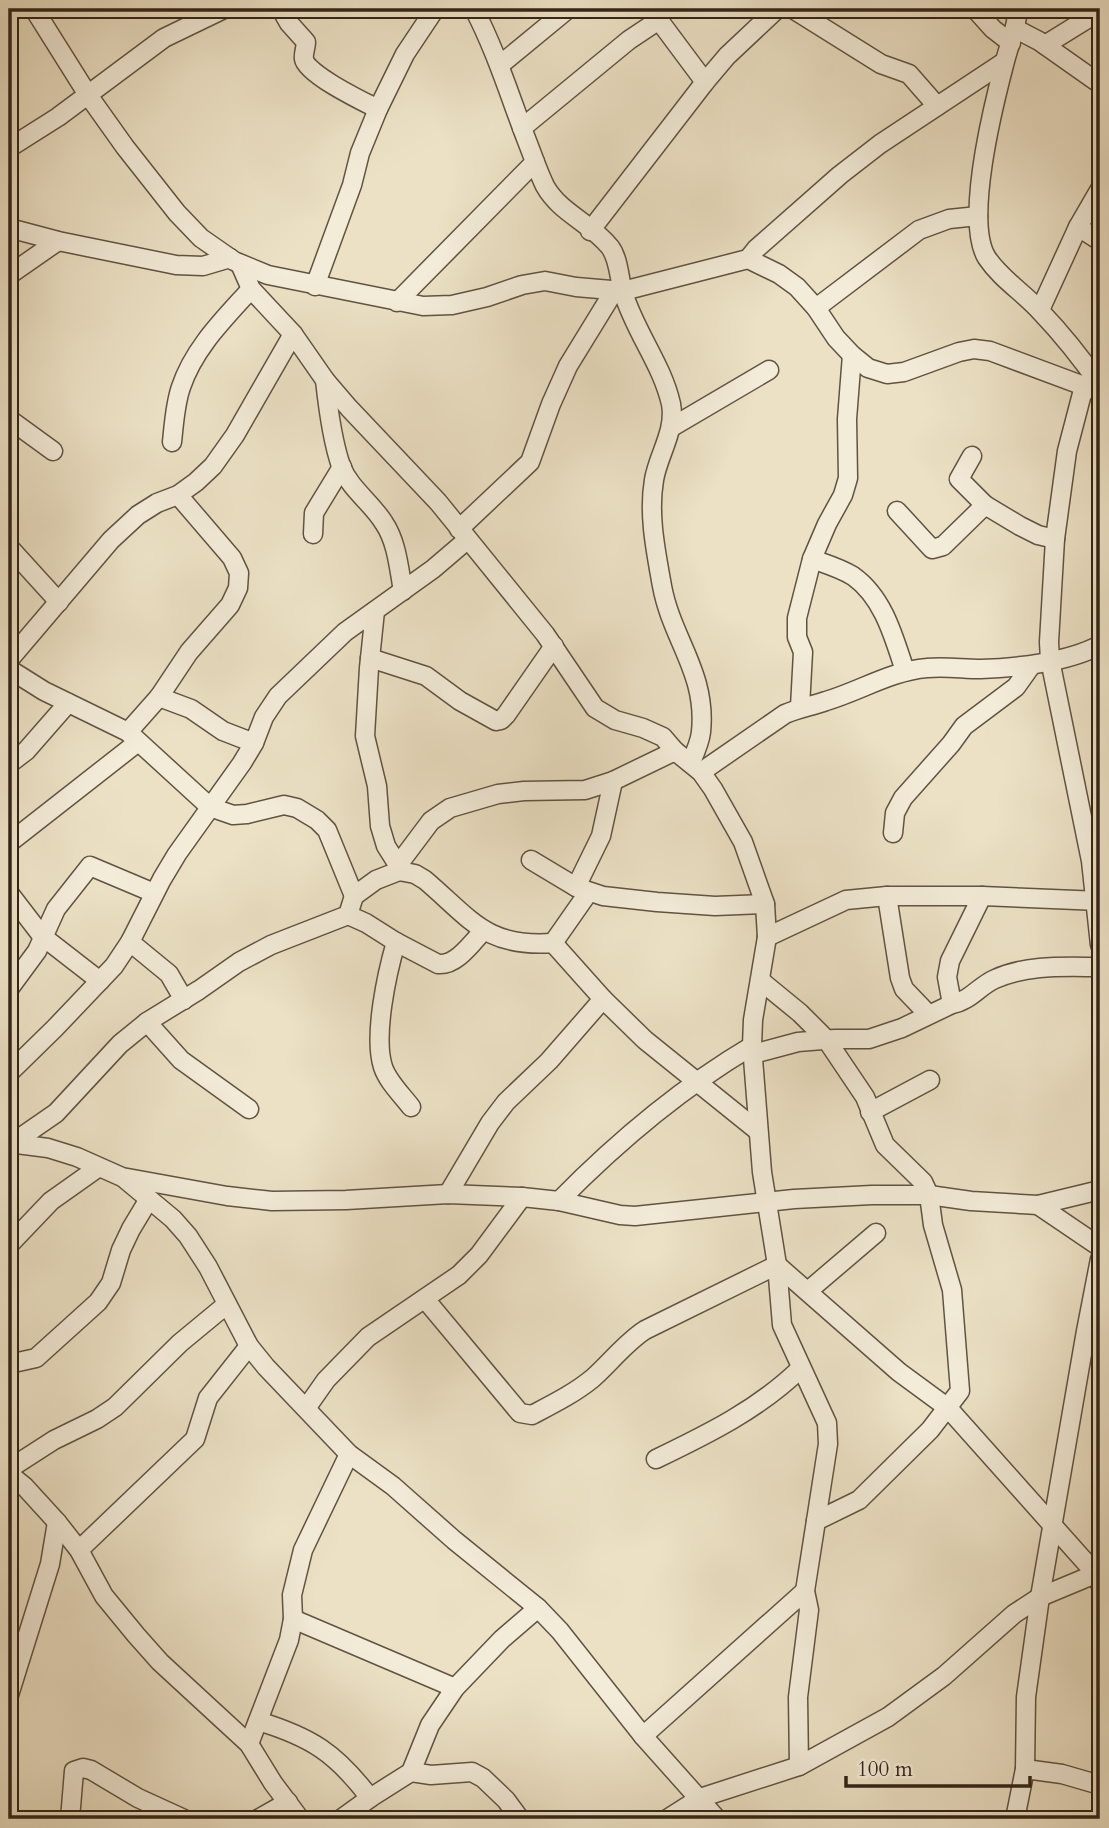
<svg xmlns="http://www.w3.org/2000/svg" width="1109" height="1828" viewBox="0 0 1109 1828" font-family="Cardo,serif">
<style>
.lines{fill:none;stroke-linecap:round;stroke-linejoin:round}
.minor-casing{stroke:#615342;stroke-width:21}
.minor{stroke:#f3ecd9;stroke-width:18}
</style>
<rect width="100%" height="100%" fill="#ece1c5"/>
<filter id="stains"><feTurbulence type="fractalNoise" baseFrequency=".00286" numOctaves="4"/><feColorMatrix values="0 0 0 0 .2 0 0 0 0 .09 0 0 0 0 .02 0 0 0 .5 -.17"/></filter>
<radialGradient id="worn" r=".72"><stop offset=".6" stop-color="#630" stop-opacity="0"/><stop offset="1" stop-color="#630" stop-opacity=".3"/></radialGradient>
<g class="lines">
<g class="minor-casing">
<g id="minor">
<path d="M34,9L88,95L125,147L177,213L201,238L234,261L268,275L423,306L452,305L487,297L522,285L545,281L576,287L623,291L748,259L779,274L797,287L816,308L836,338L852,355L868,368L887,374L904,372L959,352L974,349L990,351L1100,392"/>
<path d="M281,9L289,23L306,42C306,47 303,54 304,59C306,74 364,102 378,109"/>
<path d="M474,9C496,51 510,97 527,141C533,156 538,172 545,186C560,213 591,223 610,247C619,259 619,278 623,292C635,332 662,364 671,404C676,431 658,455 654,480C648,515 656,552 662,586C672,640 707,673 701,732C700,742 695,753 691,762"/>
<path d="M793,9L881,64L909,74L937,106"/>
<path d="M975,9L993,29L1011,43"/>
<path d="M1018,9C1016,31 1009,44 1004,65C993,107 964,222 987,258C1001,279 1024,293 1040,311C1062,334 1082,359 1100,385"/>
<path d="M1016,29L1039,41L1100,84"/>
<path d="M1045,45L1100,11"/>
<path d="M500,65L568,9"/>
<path d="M522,128L629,40L656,22L661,23L705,82"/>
<path d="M9,148L58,117L164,38L224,9"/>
<path d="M1078,227L1100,241"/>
<path d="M9,228L58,241L176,265L203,266L230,258"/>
<path d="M590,231L705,82L727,56L777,9"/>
<path d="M748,259L756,249L840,175L880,144L1004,62"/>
<path d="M240,264L251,289L293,334L325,380L349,408L438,502L545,634L595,708L615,720L643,728L663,737L675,751"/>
<path d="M9,275L58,241"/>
<path d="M315,286L352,185L360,153L378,109L405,54L435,9"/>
<path d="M397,302L535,162"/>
<path d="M816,308L919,230L949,219L978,216"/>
<path d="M1040,310L1078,227L1100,189"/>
<path d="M325,380C328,408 332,440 341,466C350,489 372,503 384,523C397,542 399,569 403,591"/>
<path d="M1084,386L1067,451L1055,539L1049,642L1050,660L1091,861L1100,945"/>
<path d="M9,419L53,451"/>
<path d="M672,427L769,370"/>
<path d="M172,442C174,424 175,404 181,387C194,348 224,319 251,289"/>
<path d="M972,456L959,479L985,505"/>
<path d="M897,511L932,549L943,546L985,505L1020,526L1038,535L1055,539"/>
<path d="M459,529L530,462L551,404L568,366L614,291"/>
<path d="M313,534L314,513L342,467"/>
<path d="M9,547L59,602"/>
<path d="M812,559C826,564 840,568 853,576C884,598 894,638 905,671"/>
<path d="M375,611L369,668L365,736L377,786L380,826L386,846L398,865L399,871"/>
<path d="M370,658L426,676L460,701L496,721L501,720L506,715L554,646"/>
<path d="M9,660L111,540L138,515L157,503L178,495L196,482L213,466L235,435L293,334"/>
<path d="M9,669L44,691L128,732L210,807L233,815L247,814L284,805L297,808L317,820L327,830L354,896"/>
<path d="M159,697L191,709L223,731L254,743"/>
<path d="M800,707L803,652L797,637V618L812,559L827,524L843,495L848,478L847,419L852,355"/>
<path d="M128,732L159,697L189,652L230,605L238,588L239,573L232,558L178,495"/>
<path d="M9,764L26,751L68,703"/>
<path d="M701,772L785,714C799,708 812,706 826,701C860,691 891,671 927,668C945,666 963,669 981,669C1017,668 1068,662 1100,645"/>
<path d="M893,833L895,813L903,798L951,744L964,726L1016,687L1031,666"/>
<path d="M9,843L138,742"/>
<path d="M531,860L576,887L603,896L657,902L715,906L765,904"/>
<path d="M398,865L431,821L450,808L498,794L524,791L585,790L613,781L675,751L701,772L713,789L743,842L765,904L767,937L753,1020L752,1046L762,1172L777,1265L782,1325L827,1423L828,1444L805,1591L809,1610L798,1697L799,1766"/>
<path d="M576,887L601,836L613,781"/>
<path d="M9,893L42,936L100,981"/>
<path d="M887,896L900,978L904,989L928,1014"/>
<path d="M348,915L366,923L396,942L438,964C456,966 472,943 483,931"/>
<path d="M767,937L846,900L887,896H982L1100,901"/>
<path d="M130,942L169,974L184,1000"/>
<path d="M396,942C387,973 373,1036 383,1067C388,1082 402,1095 411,1107"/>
<path d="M553,943L588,893"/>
<path d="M761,981L800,1013L826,1039L865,1097L885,1145L923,1182L929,1195L933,1225L952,1290L960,1391L930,1430L859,1500L816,1521"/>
<path d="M9,989L37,951L56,909L90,866L154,893"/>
<path d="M952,1004L947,977L950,961L982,896"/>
<path d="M147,1022L181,1060L249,1109"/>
<path d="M753,1054L798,1042L835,1039H869L902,1028L952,1004C970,1001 979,986 995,979C1028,964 1066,967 1100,967"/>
<path d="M9,1073L55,1028L114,966L130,942L162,879L177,854L242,763L254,743L264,717L278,696L345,632L433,569L467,540"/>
<path d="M870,1112L930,1080"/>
<path d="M14,1142L56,1113L120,1044L147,1022L199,990L239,962L271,945L348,915L354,896L376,880L399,871L415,874L425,880C471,919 486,948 553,943L603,999L645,1040L758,1131"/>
<path d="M9,1143L48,1148L77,1157L122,1177L227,1196L272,1201L346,1200L448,1194L522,1197L559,1201L620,1215L635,1216L794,1199L872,1195H929L971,1201L1038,1205L1100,1190"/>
<path d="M125,1179L173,1219L188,1236L208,1267L249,1346L266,1367L349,1454L393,1486L454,1540L538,1608L560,1631L643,1736L717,1819"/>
<path d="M448,1194L490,1123L506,1102L549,1061L603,999"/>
<path d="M559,1201C617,1142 681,1088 752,1046"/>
<path d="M1038,1205L1100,1247"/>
<path d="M9,1245L51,1201L99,1167"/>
<path d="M808,1291L876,1233"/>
<path d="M425,1299L520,1413L532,1415C553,1404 575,1393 593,1378C611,1362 625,1343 645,1330L777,1265L899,1372L948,1408L1096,1574L1100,1584"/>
<path d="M9,1364L36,1358L98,1302L111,1283L121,1250L131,1229L149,1199"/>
<path d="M307,1407L326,1380L368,1337L459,1275L479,1255L522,1197"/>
<path d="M656,1459C708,1434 759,1409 801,1368"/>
<path d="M9,1469L54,1440L97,1419L115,1407L180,1343L226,1305"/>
<path d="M9,1474L25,1487L57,1522L79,1550L104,1596L136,1635L160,1662L249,1744L273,1783L300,1819"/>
<path d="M79,1550L195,1439L208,1398L249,1346"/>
<path d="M293,1619L455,1688"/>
<path d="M9,1695L50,1564L57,1522"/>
<path d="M258,1721C311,1737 336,1753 370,1798"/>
<path d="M643,1736L805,1591"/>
<path d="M249,1744L289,1640L293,1619L292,1595L303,1550L349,1454"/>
<path d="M1025,1769L1062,1774L1100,1785"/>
<path d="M411,1772L431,1775L472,1772L483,1778L506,1800L520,1819"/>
<path d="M70,1819L74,1771L83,1768L91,1770L138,1798L184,1819"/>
<path d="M258,1819L288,1802"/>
<path d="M341,1819L370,1798L411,1772L430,1725L455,1688L502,1639L538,1608"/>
<path d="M667,1819L700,1798L799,1766L888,1717L944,1676L1014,1614L1040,1597L1100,1572"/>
<path d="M1015,1819L1025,1769L1026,1697L1040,1597L1086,1331L1100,1259"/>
</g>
</g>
<use href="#minor" class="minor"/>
</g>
<rect width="1109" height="1828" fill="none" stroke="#ece1c5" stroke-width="35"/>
<rect x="10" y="10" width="1088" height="1807" fill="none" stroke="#332417" stroke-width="3.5"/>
<rect x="18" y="18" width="1074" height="1793" fill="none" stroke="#332417" stroke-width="2"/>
<path d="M846 1776v10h184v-10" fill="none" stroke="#332417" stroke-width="3.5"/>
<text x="857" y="1776" font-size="21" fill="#332417" stroke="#f3ecd9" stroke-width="5" paint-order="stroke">100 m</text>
<rect width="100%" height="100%" filter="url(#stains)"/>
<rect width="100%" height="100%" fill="url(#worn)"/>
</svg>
